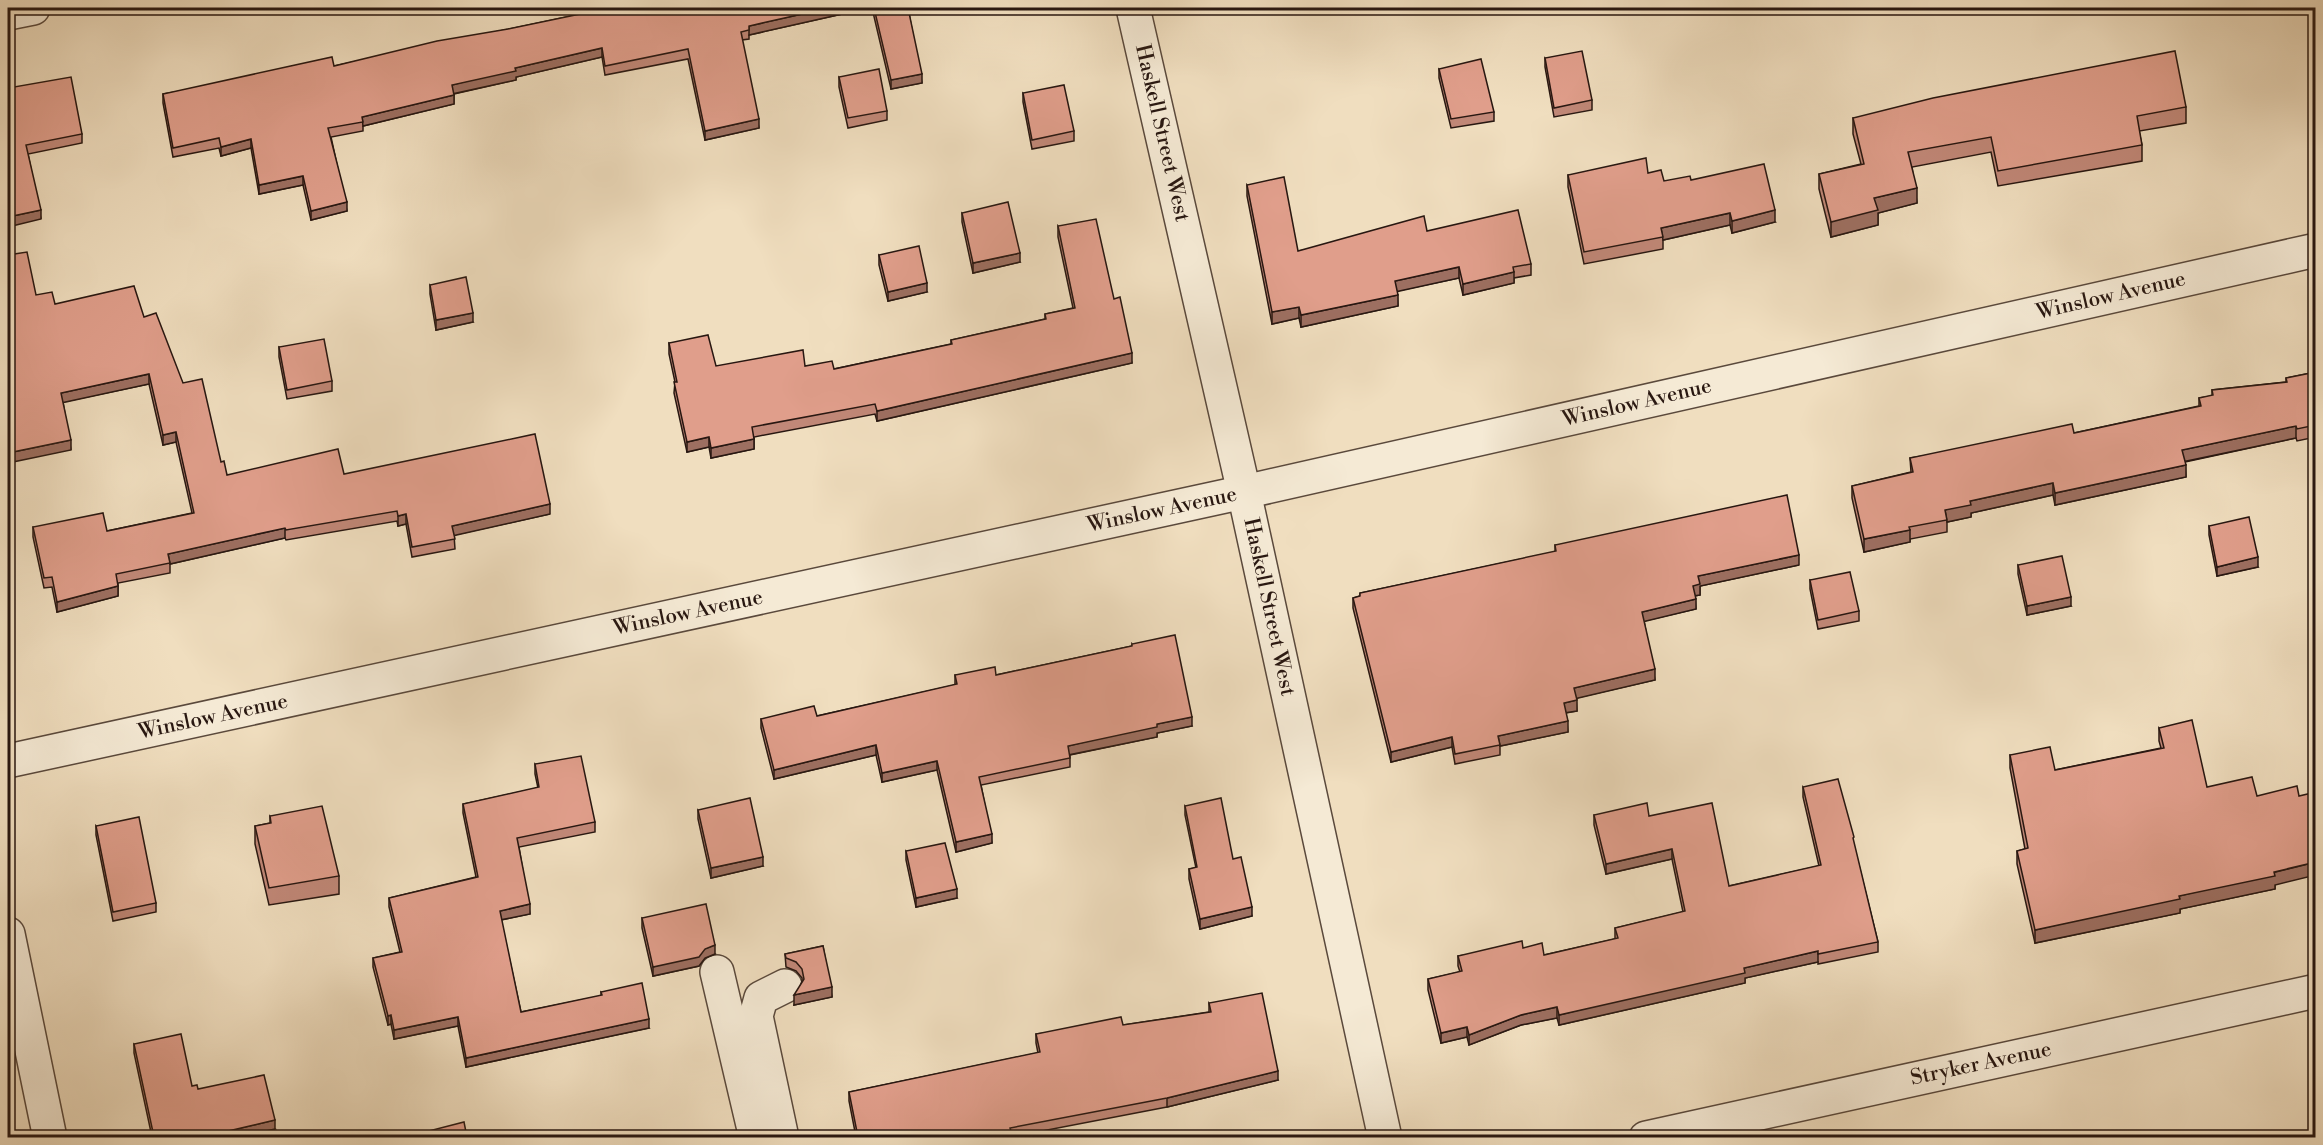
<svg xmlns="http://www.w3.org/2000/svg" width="2323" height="1145" viewBox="0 0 2323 1145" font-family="'Libre Bodoni',serif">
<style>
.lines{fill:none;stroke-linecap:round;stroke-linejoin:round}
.minor-casing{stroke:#5a493c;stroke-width:36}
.minor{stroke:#f5ead5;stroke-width:33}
.wall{fill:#c18878;stroke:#281711;stroke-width:1.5}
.shaded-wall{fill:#9d6f61;stroke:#281711;stroke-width:1.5}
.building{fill:#e09e8b;stroke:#281711;stroke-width:1.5}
.labels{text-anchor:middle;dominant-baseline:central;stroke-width:6;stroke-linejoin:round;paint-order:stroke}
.street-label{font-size:21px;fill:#281711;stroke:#f5ead5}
</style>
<rect width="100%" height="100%" fill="#f0debf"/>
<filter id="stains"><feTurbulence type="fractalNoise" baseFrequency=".00333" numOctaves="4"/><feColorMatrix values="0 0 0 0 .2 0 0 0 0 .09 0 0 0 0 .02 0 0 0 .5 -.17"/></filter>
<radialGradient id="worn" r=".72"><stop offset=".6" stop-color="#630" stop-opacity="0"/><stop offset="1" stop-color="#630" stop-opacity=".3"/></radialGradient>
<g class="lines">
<g class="minor-casing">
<g id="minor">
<path d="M1133,8L1244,492L1385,1138"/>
<path d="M8,13L33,8"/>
<path d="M8,761L1244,492L2316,250"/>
<path d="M8,934L50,1138"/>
<path d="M717,972L756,1138"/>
<path d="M782,1138L756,1016L761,998L785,986"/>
<path d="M1646,1138L2316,991"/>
</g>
</g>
<use href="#minor" class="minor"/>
</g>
<g class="wall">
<path d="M609,8H869L749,35V39L742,40L759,128L705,140L688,59L605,75L602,57L516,77V80L454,94V104L363,126V131L331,137L347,211L311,220L303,185L259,194L251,148L221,156L219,148L173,157L163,103V94L334,66Z"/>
<path d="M872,8H908L922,83L891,89Z"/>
<path d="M1545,58L1592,100V110L1554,117L1545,67Z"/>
<path d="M1439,69L1494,112V121L1451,128L1439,78Z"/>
<path d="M839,77L887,111V120L848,128L839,87Z"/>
<path d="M8,88L82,134V143L28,154L41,219L9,105L8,97Z"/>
<path d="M1023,93L1074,131V141L1032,149L1023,102Z"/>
<path d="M2186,107V123L2139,131L2142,145V161L1998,186L1991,152L1912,167L1917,203L1878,213V225L1831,237L1819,189V174L1861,164L1853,134V118Z"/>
<path d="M1648,173L1664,181L1691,180L1775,222L1732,233L1730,225L1663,240V249L1584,264L1568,187V175Z"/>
<path d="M1247,185L1298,251L1427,231L1531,264V275L1514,278V283L1463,295L1459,278L1397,291L1398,306L1301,327L1299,318L1272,324L1247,196Z"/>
<path d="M962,213L1020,262L973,273L962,222Z"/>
<path d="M1058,226L1114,299L1132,363L877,421L875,414L754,437V449L711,458L709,447L687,452L674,393L675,382L669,354V343L716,366H805L834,369L951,344V340L1045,319V314L1073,308L1058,237Z"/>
<path d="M879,255L927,292L888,301L879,265Z"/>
<path d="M430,285L473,322L436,330L430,294Z"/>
<path d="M36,295L55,304L144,317L183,383L227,475L344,474L550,514L454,535L455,549L412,557L406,524L398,526L397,521L286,540L285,538L170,564V573L118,583V596L57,612L52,587L44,588L33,537V527L107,531L192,513L176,442L163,445L149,384L63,402L71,450Z"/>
<path d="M279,347L332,381V391L287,399L279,357Z"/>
<path d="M2316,372V437L2297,441L2296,438L2185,462L2186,477L2055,505L2053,495L1971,513V517L1947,522V532L1910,539V542L1864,552L1852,498V486L1911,472L1910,458L2074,433L2199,406V398L2212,396V390L2286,382V378Z"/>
<path d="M2209,526L2258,567L2217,576L2209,535Z"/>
<path d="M1555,545L1799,565L1700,586V595L1695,596L1696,609L1644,621L1655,680L1576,698L1577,711L1566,713L1568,732L1500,746V755L1455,764L1452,747L1391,762L1353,608V598L1360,596V593L1555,552Z"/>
<path d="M2018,565L2071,606L2027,615L2018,574Z"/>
<path d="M1810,580L1859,611V621L1818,629L1810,589Z"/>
<path d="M1132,644L1192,726L1157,733V737L1070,755V767L981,785L992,843L956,852L937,770L882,782L876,755L774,779L761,728V719L817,716L955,685V675H996L1132,646Z"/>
<path d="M2159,728L2207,787L2275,885V889L2180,909V913L2035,943L2017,864V851L2025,849L2010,768V755L2055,770L2161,748L2159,741Z"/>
<path d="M535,764L595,822V832L519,847L530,914L501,920L521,1012L601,996V992L649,1028L466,1067L458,1026L394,1039L391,1024L388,1025L373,967V958L400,952L389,907V898L476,877L463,813V804L538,788L535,774Z"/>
<path d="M1803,787L1854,845L1878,942V952L1818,964V962L1745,978V983L1559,1025L1557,1018L1521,1025L1469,1045L1467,1037L1441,1043L1428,990V979L1460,972L1458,966V956L1523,948L1544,955L1615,939V928L1683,912L1672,859L1606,874L1594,825V815L1649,816L1729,886L1819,866L1803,797Z"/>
<path d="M1185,806L1233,859L1252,916L1200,929L1189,879V869L1196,868L1185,815Z"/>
<path d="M698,810L763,866L711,878L698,819Z"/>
<path d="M270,816L339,876V894L269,905L255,844V826L270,823Z"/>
<path d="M96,826L156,903V912L113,921L96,835Z"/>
<path d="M906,851L957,898L916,907L906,860Z"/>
<path d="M642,918L715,954L705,958L699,966L653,976L642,928Z"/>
<path d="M823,946L832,997L794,1005L802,981V978L796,971L786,967L785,954Z"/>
<path d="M1209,1003L1278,1080L1167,1107L1011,1137H856L849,1101V1092L1038,1053L1036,1043V1034L1123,1025L1209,1012Z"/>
<path d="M134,1044L192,1086L275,1129L240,1137H152L134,1053Z"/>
</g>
<g class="shaded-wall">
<path d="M829,8H869L749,35V26Z"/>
<path d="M602,48V57L516,77V80L452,94V85L515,68Z"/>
<path d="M922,74V83L891,89V80Z"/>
<path d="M454,95V104L363,126L362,117Z"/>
<path d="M759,119V128L705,140V131Z"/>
<path d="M251,139V148L221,156V147Z"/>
<path d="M303,176V185L259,194V185Z"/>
<path d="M1917,188V203L1878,213V225L1831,237V222L1874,198Z"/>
<path d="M347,202V211L311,220V211Z"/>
<path d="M41,210V219L8,227V217Z"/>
<path d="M1775,210V222L1732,233V221Z"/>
<path d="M1730,213V225L1663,240L1661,228Z"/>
<path d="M1020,253V262L973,273V263Z"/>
<path d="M1459,267V278L1395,292V281Z"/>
<path d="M1514,272V283L1463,295V284Z"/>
<path d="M927,283V292L888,301V292Z"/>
<path d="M1398,295V306L1301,327V315Z"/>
<path d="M1299,307V318L1272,324V312Z"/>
<path d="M473,313V322L436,330V320Z"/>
<path d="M1132,353V363L877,421V411Z"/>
<path d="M149,374V384L61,403V393Z"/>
<path d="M2296,426V438L2182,462V450Z"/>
<path d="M176,432V442L163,445V435Z"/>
<path d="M709,437V447L687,452V442Z"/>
<path d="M754,439V449L711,458V448Z"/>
<path d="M71,440V450L8,463V453Z"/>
<path d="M2186,465V477L2055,505V493Z"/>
<path d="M2053,483V495L1971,513V517L1947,522L1945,510L1970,501Z"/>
<path d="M550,504V514L452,536V526Z"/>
<path d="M406,514V524L398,526V516Z"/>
<path d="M285,528V538L170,564L168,554Z"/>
<path d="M1910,530V542L1864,552V539Z"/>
<path d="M1799,555V565L1700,586V595L1693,596V586L1698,576Z"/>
<path d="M2258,557V567L2217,576V567Z"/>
<path d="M118,586V596L57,612V602Z"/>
<path d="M2071,597V606L2027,615V606Z"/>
<path d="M1696,599V609L1642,622V612Z"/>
<path d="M1655,669V680L1574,699V688Z"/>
<path d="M1577,700V711L1564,713V703Z"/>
<path d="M1192,717V726L1157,733V737L1068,755V746L1157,724Z"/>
<path d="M1568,721V732L1500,746L1498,736Z"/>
<path d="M1452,737V747L1391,762V752Z"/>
<path d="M876,745V755L774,779V770Z"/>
<path d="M937,761V770L882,782V773Z"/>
<path d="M992,834V843L956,852V842Z"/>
<path d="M1672,849V859L1606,874V864Z"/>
<path d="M763,857V866L711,878V868Z"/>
<path d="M2316,862V875L2275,885V889L2180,909V913L2035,943V930L2179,896Z"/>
<path d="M957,889V898L916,907V898Z"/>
<path d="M530,904V914L500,920V911Z"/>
<path d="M1252,907V916L1200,929V919Z"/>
<path d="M715,945V954L705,958L699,966L653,976V967Z"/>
<path d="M1818,951V962L1745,978V983L1559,1025V1015L1744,968Z"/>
<path d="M832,987V997L794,1005V995Z"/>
<path d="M1557,1007V1018L1521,1025L1469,1045V1035L1521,1015Z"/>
<path d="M391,1015V1024L388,1025V1016Z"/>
<path d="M458,1017V1026L394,1039V1030Z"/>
<path d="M649,1019V1028L466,1067V1058Z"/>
<path d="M1467,1027V1037L1441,1043V1033Z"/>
<path d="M1278,1071V1080L1167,1107V1098Z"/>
<path d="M275,1120V1129L240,1137H207V1136Z"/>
<path d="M1011,1131V1137H1003V1132Z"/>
</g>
<g class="building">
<path d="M609,8H829L749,26V30L741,32L759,119L705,131L688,49L605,66L602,48L515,68L516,71L452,85L454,95L362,117L363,122L328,128L347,202L311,211L303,176L259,185L251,139L221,147L219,138L173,148L163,94L332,57L334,66L437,41L508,29Z"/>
<path d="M874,8H908L922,74L891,80Z"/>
<path d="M1582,51L1592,100L1554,108L1545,58Z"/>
<path d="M2175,51L2186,107L2137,116L2142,145L1998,171L1991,137L1908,152L1917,188L1874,198L1878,210L1831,222L1819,174L1864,164L1853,118L1933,98Z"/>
<path d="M1481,59L1494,112L1451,119L1439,69Z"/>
<path d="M879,69L887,111L848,118L839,77Z"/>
<path d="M71,77L82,134L26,145L41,210L8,217V105L11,104L8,88Z"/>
<path d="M1064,85L1074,131L1032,140L1023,93Z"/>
<path d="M1646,158L1648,173L1661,170L1664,181L1690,176L1691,180L1764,164L1775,210L1732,221L1730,213L1661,228L1663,237L1584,252L1568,175Z"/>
<path d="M1284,177L1298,251L1424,216L1427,231L1518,210L1531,264L1513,267L1514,272L1463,284L1459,267L1395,281L1398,295L1301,315L1299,307L1272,312L1247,185Z"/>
<path d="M1008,202L1020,253L973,263L962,213Z"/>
<path d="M1096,219L1114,299L1120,297L1132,353L877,411L875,404L752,427L754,439L711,448L709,437L687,442L674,382H677L669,343L708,335L716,366L803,350L805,366L832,361L834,369L952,344L951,340L1046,319L1045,314L1075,308L1058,226Z"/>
<path d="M919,246L927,283L888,292L879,255Z"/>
<path d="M27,252L36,295L52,292L55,304L134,286L144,317L156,313L183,383L202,379L221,462L224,461L227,475L338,449L344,474L535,434L550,504L452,526L455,539L412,547L406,514L398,516L397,511L286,530L285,528L168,554L170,563L116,574L118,586L57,602L52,577L44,578L33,527L103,513L107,531L194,513L176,432L163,435L149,374L61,393L71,440L8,453V255Z"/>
<path d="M466,277L473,313L436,320L430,285Z"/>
<path d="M324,339L332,381L287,390L279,347Z"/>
<path d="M2316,372V425L2297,429L2296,426L2182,450L2186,465L2055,493L2053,483L1970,501L1971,505L1945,510L1947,520L1909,527L1910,530L1864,539L1852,486L1913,472L1910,458L2072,424L2074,433L2201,406L2199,398L2213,395L2212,390L2287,382L2286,378Z"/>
<path d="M1787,495L1799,555L1698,576L1700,584L1693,586L1696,599L1642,612L1655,669L1574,688L1577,700L1564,703L1568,721L1498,736L1500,745L1455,754L1452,737L1391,752L1353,598L1360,596V593L1556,551L1555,545Z"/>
<path d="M2249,517L2258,557L2217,567L2209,526Z"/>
<path d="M2062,556L2071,597L2027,606L2018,565Z"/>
<path d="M1850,572L1859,611L1818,620L1810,580Z"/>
<path d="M1175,635L1192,717L1157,724V727L1068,746L1070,758L979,777L992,834L956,842L937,761L882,773L876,745L774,770L761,719L814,706L817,716L957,684L955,675L995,667L996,675L1132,646V644Z"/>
<path d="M2192,720L2207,787L2252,777L2257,796L2297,786L2299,796L2316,792V862L2274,872L2275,876L2179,896L2180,899L2035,930L2017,851L2028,848L2010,755L2050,747L2055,770L2164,748L2159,728Z"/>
<path d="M581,756L595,822L517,838L530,904L500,911L521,1012L602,995L601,992L642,983L649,1019L466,1058L458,1017L394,1030L391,1015L388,1016L373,958L402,952L389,898L478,877L463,804L539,787L535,764Z"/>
<path d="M1838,779L1854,837L1853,838L1878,942L1818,954V951L1744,968L1745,973L1559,1015L1557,1007L1521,1015L1469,1035L1467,1027L1441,1033L1428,979L1462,971L1458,956L1522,941L1523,948L1542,943L1544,955L1618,938L1615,928L1685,911L1672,849L1606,864L1594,815L1647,803L1649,816L1712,803L1729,886L1821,865L1803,787Z"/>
<path d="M750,798L763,857L711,868L698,810Z"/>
<path d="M1221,798L1233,859L1241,857L1252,907L1200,919L1189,869L1197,867L1185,806Z"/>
<path d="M322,806L339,876L269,888L255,826L271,823L270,816Z"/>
<path d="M139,817L156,903L113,912L96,826Z"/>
<path d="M945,843L957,889L916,898L906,851Z"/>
<path d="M706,904L715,945L705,949L699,957L653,967L642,918Z"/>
<path d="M823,946L832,987L794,995L804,979L802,969L796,962L786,958L785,954Z"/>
<path d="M1262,993L1278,1071L1167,1098L1010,1128L1011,1131L1003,1132L1004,1137H858L849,1092L1040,1052L1036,1034L1121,1017L1123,1025L1211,1012L1209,1003Z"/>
<path d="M181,1034L192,1086L197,1085L198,1089L264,1075L275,1120L207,1136L208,1137H163V1136L154,1137L134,1044Z"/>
<path d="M464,1122L467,1137H417V1134Z"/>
<path d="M675,1134L676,1137H658Z"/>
</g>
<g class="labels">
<g class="street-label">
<text transform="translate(1162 133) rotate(77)">Haskell Street West</text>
<text transform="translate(2111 296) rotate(-13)">Winslow Avenue</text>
<text transform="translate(1637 403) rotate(-13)">Winslow Avenue</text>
<text transform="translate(1162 510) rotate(-12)">Winslow Avenue</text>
<text transform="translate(1269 607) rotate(78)">Haskell Street West</text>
<text transform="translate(688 613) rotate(-12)">Winslow Avenue</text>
<text transform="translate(213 717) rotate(-12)">Winslow Avenue</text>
<text transform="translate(1981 1064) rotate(-12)">Stryker Avenue</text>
</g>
</g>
<rect width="2323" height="1145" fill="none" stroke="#f0debf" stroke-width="30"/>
<rect x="9" y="9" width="2305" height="1127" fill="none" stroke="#281711" stroke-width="3"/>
<rect x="15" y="15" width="2293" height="1115" fill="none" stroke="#281711" stroke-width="1.5"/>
<rect width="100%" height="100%" filter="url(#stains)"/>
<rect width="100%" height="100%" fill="url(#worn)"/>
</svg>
